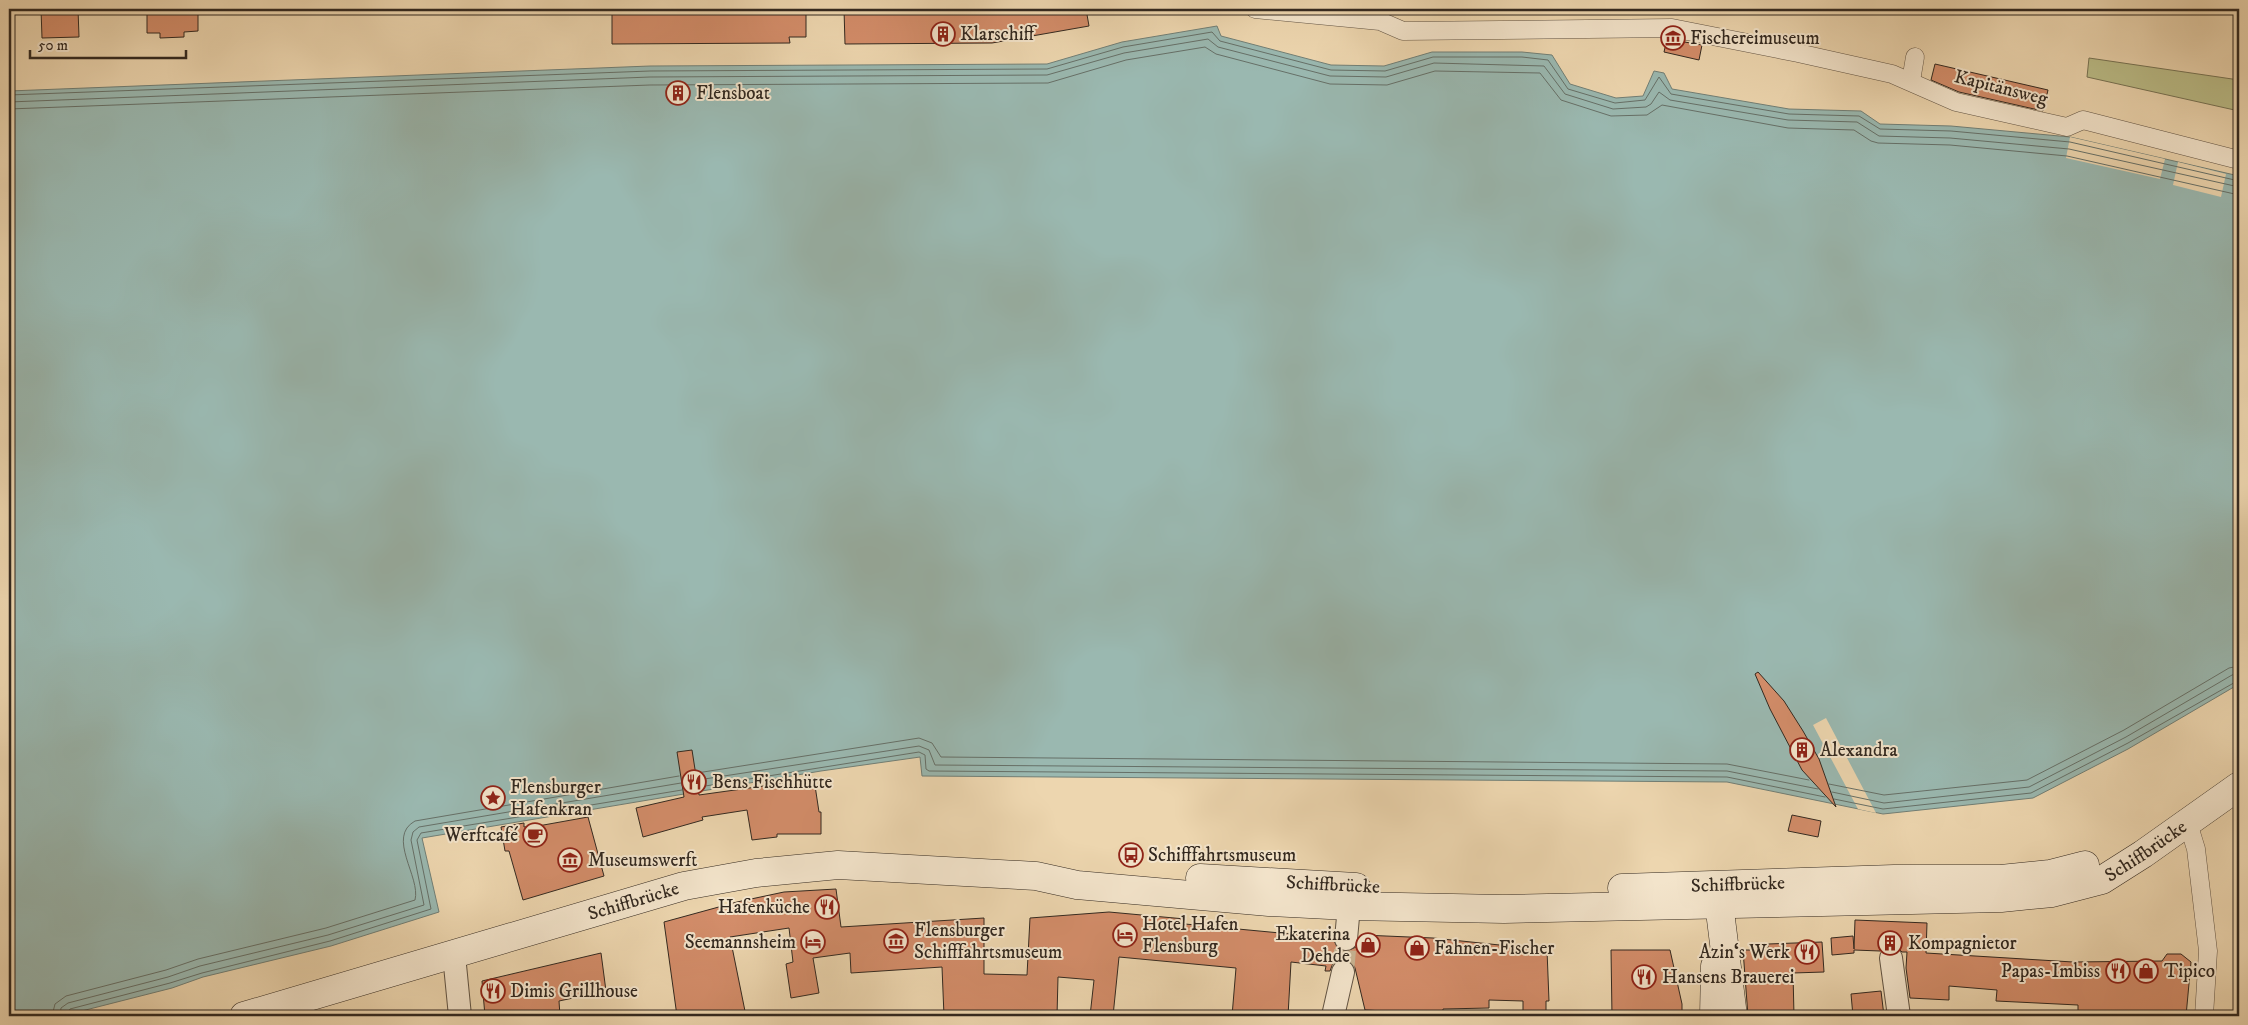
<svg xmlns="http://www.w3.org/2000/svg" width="2248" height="1025" viewBox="0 0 2248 1025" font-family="'IM FELL DW Pica',serif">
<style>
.green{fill:#bbbd88;stroke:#777354}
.water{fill:#9ab8b0;stroke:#717f76}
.pier{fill:#edd6af}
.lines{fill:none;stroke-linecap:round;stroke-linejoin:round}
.shore{stroke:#667068;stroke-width:1}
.building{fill:#d38d6a;stroke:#332920}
.minor-tunnel{stroke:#c8b392;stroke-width:22;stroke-dasharray:22 11;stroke-linecap:butt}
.pedestrian-casing{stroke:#625444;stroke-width:19}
.minor-casing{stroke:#625444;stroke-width:24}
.secondary-casing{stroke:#332920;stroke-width:29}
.pedestrian{stroke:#f3e4cb;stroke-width:18}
.minor{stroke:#f3e4cb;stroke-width:22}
.secondary{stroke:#f3e4cb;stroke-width:28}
.labels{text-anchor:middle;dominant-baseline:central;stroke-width:4;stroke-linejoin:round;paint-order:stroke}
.poi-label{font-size:19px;fill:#332920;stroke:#f3e4cb;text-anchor:start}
.street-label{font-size:19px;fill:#332920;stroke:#f3e4cb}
</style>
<rect width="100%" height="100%" fill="#edd6af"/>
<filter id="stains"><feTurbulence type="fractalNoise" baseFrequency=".004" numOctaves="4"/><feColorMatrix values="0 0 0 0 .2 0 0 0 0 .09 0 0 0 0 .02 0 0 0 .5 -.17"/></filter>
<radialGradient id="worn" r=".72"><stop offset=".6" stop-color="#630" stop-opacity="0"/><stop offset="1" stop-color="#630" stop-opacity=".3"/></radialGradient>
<path class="green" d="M2089,58L2239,80V111L2087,77Z"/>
<path class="water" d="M1217,26L1221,36L1331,65L1384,66L1432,52H1522L1552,55L1570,84L1616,98L1643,96L1654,71L1664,73L1672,89L1789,109L1861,111L1880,124L1951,126L2070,137L2239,176V684L2128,749L2033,798L1883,814L1727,782L922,776L920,757L821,771L422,838L439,912L331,946L203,977L172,988L62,1016H9V91L650,66L1047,64L1122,42Z"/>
<g class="pier">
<path d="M2070,137L2165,159L2160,179L2066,158Z"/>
<path d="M2178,162L2226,174L2221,197L2173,185Z"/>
<path d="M1826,718L1876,813L1858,809L1813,725Z"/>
</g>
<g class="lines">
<g class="shore">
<path d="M9,95L650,71L1047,69L1123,47L1212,32L1220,41L1331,70L1385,71L1433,57H1522L1548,60L1568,89L1615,103L1645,100L1659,77L1671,94L1789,114L1859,116L1880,129L1951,131L2070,142L2239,181"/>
<path d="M9,102L650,77L1047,75L1124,53L1208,39L1218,47L1330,76L1386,77L1434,63L1544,66L1565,94L1613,109L1646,107L1651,104L1659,92L1670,100L1788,120L1857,122L1879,136L1950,138L2069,149L2239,187"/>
<path d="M9,109L650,85L1048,83L1126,60L1205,47L1216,54L1330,84L1387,85L1435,71L1540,73L1561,100L1611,116L1647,115L1662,105L1788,128L1854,130L1871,141L1878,143L1950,145L2067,156L2239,195"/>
<path d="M697,773L919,738L932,743L941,757L1727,764L1809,780"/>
<path d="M698,780L919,746L929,750L935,765L1727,771L1818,789"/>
<path d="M1829,784L1884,795L2027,780L2124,730L2229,668L2239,666"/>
<path d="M699,787L919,752L925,755L926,769L929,771L1727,777L1825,797"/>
<path d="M1832,792L1884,803L2029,787L2126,737L2232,675L2239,673"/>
<path d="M1834,799L1883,809L2031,793L2128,743L2239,680"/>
<path d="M52,1016L55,1004L66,996L166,970L198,959L326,928L415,900C421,877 386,837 415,821L679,776"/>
<path d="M60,1016L61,1008L68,1003L168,977L200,966L328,935L424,905L411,840L413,832L419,827L681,783"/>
<path d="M66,1016L70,1009L170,983L202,973L330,941L431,909L417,840L421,833L682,790"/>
</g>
</g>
<g class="building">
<path d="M41,9H78L79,37L42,38Z"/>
<path d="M147,9H198V31L184,32V37L160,38V33H147Z"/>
<path d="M612,9H806V37H789L790,43L612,44Z"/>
<path d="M844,9H1086L1089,26L992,43L845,44Z"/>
<path d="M1667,39L1702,45L1699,60L1664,52Z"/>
<path d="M1935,64L2048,90L2043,111L1959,92L1931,80Z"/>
<path d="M1758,672L1784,701L1803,731L1819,759L1836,807L1802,770L1770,709L1755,674Z"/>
<path d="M692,750L699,795L814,779L819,812H821V834H777V837L752,840L747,810L702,817L703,820L643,837L636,808L684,797L677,752Z"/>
<path d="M1792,815L1821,821L1818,837L1788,831Z"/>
<path d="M588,817L604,876L523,900L509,851H505L501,827L524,823V827L538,826Z"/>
<path d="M836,889L841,927L984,918V974L1027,975L1030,918L1109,912L1185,919V924L1333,938L1338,949L1345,952L1356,947L1362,935L1433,938L1547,950L1549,1001H1546V1016H1523V1001L1489,1000V1008L1443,1009V1016H1405V1012L1365,1010L1355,968L1352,962L1340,959L1333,963L1330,971H1325L1326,966L1291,962L1288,1016H1232L1236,968L1119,957L1113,1016H1090L1094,980L1058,977L1057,1016H944L942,967L851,973L850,953L813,958L819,993L791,998L786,964L793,962L789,928L730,937L746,1016H677L664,922L737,902L784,892Z"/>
<path d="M1855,920L1927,923L1926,953L2073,962L2162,961L2167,954H2181L2191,962L2186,1016H2078V1005L1996,1001L1997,990L1949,986V1000L1910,998L1906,968L1907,952H1902L1896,946L1889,945L1880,951L1854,950V953L1832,955L1831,938L1853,936L1854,949Z"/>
<path d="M1822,942L1824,972L1793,973L1794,1016H1748L1743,950H1768V944Z"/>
<path d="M1611,950H1670L1682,1004V1016H1612Z"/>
<path d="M601,953L606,991L559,1001L560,1016H485L482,981Z"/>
<path d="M1881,991L1884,1016H1853L1851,994Z"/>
</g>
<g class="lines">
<path class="minor-tunnel" d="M1343,972L1346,939"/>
<g class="pedestrian-casing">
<g id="pedestrian">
<path d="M1255,9L1380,21L1403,31L1672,28L1798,53L1892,74L1956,102L2067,127L2083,120L2239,160"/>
<path d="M1911,81L1915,57"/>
<path d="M2188,823L2196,849L2208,951L2204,1016"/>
</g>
</g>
<g class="minor-casing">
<g id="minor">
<path d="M1346,939L1349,906"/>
<path d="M454,955L460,1016"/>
<path d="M1891,958L1899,1016"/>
<path d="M1333,1016L1343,972"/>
</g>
</g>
<g class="secondary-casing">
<g id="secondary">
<path d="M1200,878L1356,887"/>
<path d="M1717,887L1733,1016"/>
<path id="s1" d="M1622,888L1894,879H2001L2050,874L2085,865"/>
<path id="s2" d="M244,1016L684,886L756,873L838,865L1036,876L1077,885L1269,902L1349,906L1504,909L2001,898L2052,893L2102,880L2143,854L2239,786"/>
<path d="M1714,1016L1715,966"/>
</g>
</g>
<use href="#pedestrian" class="pedestrian"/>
<use href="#minor" class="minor"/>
<use href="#secondary" class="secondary"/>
</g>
<defs>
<g id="building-ring" transform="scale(1.25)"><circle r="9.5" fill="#f3e4cb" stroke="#8f2418" stroke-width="1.5"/><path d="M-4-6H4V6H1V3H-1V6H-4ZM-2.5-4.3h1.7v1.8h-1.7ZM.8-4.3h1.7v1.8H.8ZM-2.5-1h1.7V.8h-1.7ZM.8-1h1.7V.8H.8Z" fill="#8f2418"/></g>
<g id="museum-ring" transform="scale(1.25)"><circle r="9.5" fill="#f3e4cb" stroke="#8f2418" stroke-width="1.5"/><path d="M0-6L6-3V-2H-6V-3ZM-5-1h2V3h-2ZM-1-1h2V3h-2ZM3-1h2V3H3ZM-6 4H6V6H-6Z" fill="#8f2418"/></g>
<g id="restaurant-ring" transform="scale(1.25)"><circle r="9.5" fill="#f3e4cb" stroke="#8f2418" stroke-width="1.5"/><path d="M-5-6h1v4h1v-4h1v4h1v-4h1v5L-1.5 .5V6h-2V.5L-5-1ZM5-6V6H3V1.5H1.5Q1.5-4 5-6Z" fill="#8f2418"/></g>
<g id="sight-ring" transform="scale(1.25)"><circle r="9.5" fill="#f3e4cb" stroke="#8f2418" stroke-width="1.5"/><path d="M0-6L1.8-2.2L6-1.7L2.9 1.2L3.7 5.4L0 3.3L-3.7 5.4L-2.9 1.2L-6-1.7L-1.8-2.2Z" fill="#8f2418"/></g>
<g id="cafe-ring" transform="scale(1.25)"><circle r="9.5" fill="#f3e4cb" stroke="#8f2418" stroke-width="1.5"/><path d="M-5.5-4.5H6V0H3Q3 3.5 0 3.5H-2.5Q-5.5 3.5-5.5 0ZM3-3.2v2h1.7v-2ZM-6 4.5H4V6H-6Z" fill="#8f2418"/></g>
<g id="bus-ring" transform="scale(1.25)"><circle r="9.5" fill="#f3e4cb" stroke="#8f2418" stroke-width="1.5"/><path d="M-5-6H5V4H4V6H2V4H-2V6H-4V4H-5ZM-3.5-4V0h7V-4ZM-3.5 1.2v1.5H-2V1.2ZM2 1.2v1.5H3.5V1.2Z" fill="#8f2418"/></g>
<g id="hotel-ring" transform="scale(1.25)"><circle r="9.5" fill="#f3e4cb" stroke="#8f2418" stroke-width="1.5"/><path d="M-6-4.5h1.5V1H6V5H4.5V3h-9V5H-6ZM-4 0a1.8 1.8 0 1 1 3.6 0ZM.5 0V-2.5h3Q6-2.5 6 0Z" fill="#8f2418"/></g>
<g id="shop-ring" transform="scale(1.25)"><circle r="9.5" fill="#f3e4cb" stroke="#8f2418" stroke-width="1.5"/><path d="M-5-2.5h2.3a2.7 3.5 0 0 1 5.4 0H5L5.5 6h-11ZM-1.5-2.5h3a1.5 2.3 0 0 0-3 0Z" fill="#8f2418"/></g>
</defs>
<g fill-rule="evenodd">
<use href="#building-ring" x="943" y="34"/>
<use href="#museum-ring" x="1673" y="38"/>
<use href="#building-ring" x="678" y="93"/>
<use href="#building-ring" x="1802" y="750"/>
<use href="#restaurant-ring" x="694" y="782"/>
<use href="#sight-ring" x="493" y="798"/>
<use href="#cafe-ring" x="535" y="835"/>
<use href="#bus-ring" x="1131" y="855"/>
<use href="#museum-ring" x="570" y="860"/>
<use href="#restaurant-ring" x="827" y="907"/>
<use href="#hotel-ring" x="1125" y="935"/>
<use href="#museum-ring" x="896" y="941"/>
<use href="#hotel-ring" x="813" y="942"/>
<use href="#building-ring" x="1890" y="943"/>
<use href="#shop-ring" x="1368" y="945"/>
<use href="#shop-ring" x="1417" y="948"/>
<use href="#restaurant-ring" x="1807" y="952"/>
<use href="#restaurant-ring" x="2118" y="971"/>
<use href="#shop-ring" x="2146" y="971"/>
<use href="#restaurant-ring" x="1644" y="977"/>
<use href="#restaurant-ring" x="493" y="991"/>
</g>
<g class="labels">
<g class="poi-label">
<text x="960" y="34">Klarschiff</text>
<text x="1690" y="38">Fischereimuseum</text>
<text x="696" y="93">Flensboat</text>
<text x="1820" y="750">Alexandra</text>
<text x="712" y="782">Bens Fischhütte</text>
<text x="510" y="787">Flensburger<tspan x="510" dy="22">Hafenkran</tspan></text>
<text x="518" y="835" text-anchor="end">Werftcafé</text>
<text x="1148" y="855">Schifffahrtsmuseum</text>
<text x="588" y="860">Museumswerft</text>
<text x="810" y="907" text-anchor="end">Hafenküche</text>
<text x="1142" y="924">Hotel Hafen<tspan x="1142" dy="22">Flensburg</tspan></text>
<text x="914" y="930">Flensburger<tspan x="914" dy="22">Schifffahrtsmuseum</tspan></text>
<text x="1350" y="934" text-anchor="end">Ekaterina<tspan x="1350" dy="22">Dehde</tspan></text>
<text x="796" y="942" text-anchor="end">Seemannsheim</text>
<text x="1908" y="943">Kompagnietor</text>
<text x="1434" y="948">Fahnen-Fischer</text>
<text x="1790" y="952" text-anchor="end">Azin‘s Werk</text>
<text x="2100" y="971" text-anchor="end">Papas-Imbiss</text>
<text x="2164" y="971">Tipico</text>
<text x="1662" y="977">Hansens Brauerei</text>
<text x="510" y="991">Dimis Grillhouse</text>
</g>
<g class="street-label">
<text transform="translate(2001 88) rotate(14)">Kapitänsweg</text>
<text stroke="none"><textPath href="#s2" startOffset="1935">Schiffbrücke</textPath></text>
<text transform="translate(1333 885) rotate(3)">Schiffbrücke</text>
<text stroke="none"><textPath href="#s1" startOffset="116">Schiffbrücke</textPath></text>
<text stroke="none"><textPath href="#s2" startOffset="406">Schiffbrücke</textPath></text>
</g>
</g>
<rect width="2248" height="1025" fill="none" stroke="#edd6af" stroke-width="30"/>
<rect x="10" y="10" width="2228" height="1005" fill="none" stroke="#332920" stroke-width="2.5"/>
<rect x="15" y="15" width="2218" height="995" fill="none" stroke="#332920"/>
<path d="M30 50v8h156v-8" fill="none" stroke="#332920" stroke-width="2.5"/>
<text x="38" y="50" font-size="15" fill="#332920" stroke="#f3e4cb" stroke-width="4" paint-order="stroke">50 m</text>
<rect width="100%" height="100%" filter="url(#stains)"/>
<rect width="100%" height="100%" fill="url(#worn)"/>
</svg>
